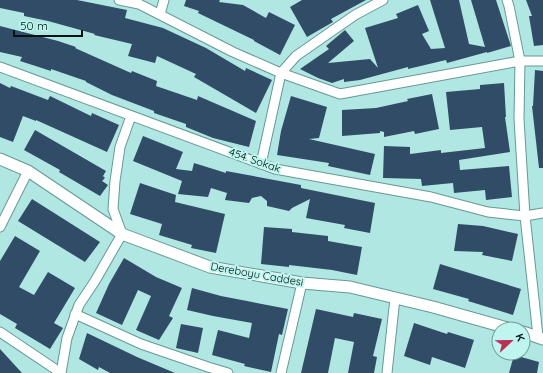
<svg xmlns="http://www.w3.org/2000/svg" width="543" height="373" viewBox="0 0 543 373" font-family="Quicksand,sans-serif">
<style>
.building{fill:#314c67}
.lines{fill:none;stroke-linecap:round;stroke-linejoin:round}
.minor-casing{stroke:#659995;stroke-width:11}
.tertiary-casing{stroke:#659995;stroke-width:13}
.minor{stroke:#fff;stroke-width:9}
.tertiary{stroke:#fff;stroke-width:11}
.labels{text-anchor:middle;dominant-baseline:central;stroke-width:4;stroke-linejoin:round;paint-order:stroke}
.street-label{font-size:11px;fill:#011412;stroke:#bef5ef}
</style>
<rect width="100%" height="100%" fill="#b1e7e2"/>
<g class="building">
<path d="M0,0H77L127,10L125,18L163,28L206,48L245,71L246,68L272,80L256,113L194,77L196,74L157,56L155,63L128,56L132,44L94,35L95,34L48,21L24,16V13L0,8Z"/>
<path d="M186,0H220L219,2L243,5L266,18L269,12L295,25L280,55L254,41V40L198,13L199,11L184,6Z"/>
<path d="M302,0H366L331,19L333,22L307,37L290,7Z"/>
<path d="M430,0H459L469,44L485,47L471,0H496L511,46L487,53V52L447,63L446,60L408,69V67L360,80L344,82V79L332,83L318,78L300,69L329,49L326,46L345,30L354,41L328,63L370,59L378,68L365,28L398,18L396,14L418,5L429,31L422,34L431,49L445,48Z"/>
<path d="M526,0H543V45L534,46L529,16H532Z"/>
<path d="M0,26L58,41L76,47L75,48L131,73L132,71L157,81L156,86L197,100L198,96L256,121L249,147L213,138L186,127V124L154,113V111L112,95L86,82V81L51,69V71L20,61L22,57L0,52Z"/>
<path d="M535,70L543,71V168H539L532,106H533Z"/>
<path d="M0,83L10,88L11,86L48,100L50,96L91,116L92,113L119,125L107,152L36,120V121L23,116L13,142L0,137Z"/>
<path d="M504,83L506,117H505L510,152L459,160L460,170L509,166L512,197L486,200L485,190L454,193L453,183L422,186L421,179L383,178L384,146L410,147V154L441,150V153L485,148L482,127L450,130L446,92L480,89V85Z"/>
<path d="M432,94L439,129L415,134L414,131L384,137V132L380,131V133L342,136V110L376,108L408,101L407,99Z"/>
<path d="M291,96L327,107L319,138L309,139L375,154L370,175L328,166L329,163L277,155L281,131Z"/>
<path d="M35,130L106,171L103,176L105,178L102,181L108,185L100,196L59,172L60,170L24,150Z"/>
<path d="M143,136L183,152L176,169L192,171L194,163L226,173V171L301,185V188L375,203L370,233L344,228L345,225L306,218L310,199L292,208L289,211L267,206V201L261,196L252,198L249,203L225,200L227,193L211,188L208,197L178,194L182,181L133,161Z"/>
<path d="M140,183L176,195L175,202L225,214L216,253L191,248L192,245L159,235L162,224L130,214Z"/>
<path d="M32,199L100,242L85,262L18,221Z"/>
<path d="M458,224L483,226L518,234L512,261L482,255L483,252L454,251Z"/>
<path d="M264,227L292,229V232L328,236V241L362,247L357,275L332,270L289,265V267L261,264Z"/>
<path d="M15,236L40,251L19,287L34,295L48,272L75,288L54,323L63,328L50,349L15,328L17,324L0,314V261Z"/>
<path d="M124,258L156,277L182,288L169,316L173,318L159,340L136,330L151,296L138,290L122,325L96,313L109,284Z"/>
<path d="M440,264L521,289L513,315L468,301L469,299L433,289Z"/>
<path d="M192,288L221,296L288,309L282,335L279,334L271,372L244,366L245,364L212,355L218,330L249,338L252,323L213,316L187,310Z"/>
<path d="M316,309L353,317L354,313L382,319L373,356L377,357L374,373H348L354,342L335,338L328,373H301Z"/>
<path d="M414,323L447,334L448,332L474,340L465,368L432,357L430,365L404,356Z"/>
<path d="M181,324L203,328L198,353L176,348Z"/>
<path d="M87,333L137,357L175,373H110L99,367L98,370L79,359Z"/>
<path d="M0,349L22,373H0Z"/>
<path d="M514,355L539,362L537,373H509Z"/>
</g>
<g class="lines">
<g class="minor-casing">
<g id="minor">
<path d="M119,0L139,4L233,52L281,73L340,94L520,61H543"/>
<path d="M507,0L509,6L520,61L519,119L525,216L538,336"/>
<path d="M160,14L164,0"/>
<path d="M0,67L275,169L431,197L488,212L525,216L543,213"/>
<path d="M261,164L281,73L296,56L355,15L383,0"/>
<path d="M0,227L28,171"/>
<path d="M75,314L141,344L208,367L228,373"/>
<path d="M0,332L61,373"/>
<path d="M61,373L67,338L79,305L95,281L122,234L113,209L115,181L120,147L131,116"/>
<path d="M281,373L302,283"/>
<path d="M387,373L395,298"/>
</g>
</g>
<g class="tertiary-casing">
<g id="tertiary">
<path d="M0,159L28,171L122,234L210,267L302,283L350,287L433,307L511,329"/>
<path d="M523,332L543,339"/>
</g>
</g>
<use href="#minor" class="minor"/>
<use href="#tertiary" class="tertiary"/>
</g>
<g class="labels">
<g class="street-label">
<text transform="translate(255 160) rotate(19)">454. Sokak</text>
<text transform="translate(257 274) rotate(10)">Dereboyu Caddesi</text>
</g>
</g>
<g transform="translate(511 341) rotate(68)"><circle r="19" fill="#bef5ef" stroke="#729b97"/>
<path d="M0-3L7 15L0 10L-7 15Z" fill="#bd2e58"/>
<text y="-6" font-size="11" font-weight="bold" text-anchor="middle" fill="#011412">K</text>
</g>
<path d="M14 30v6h68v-6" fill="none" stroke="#011412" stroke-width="2"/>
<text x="20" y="30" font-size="12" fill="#011412" stroke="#bef5ef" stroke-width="3" paint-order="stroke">50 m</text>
</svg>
